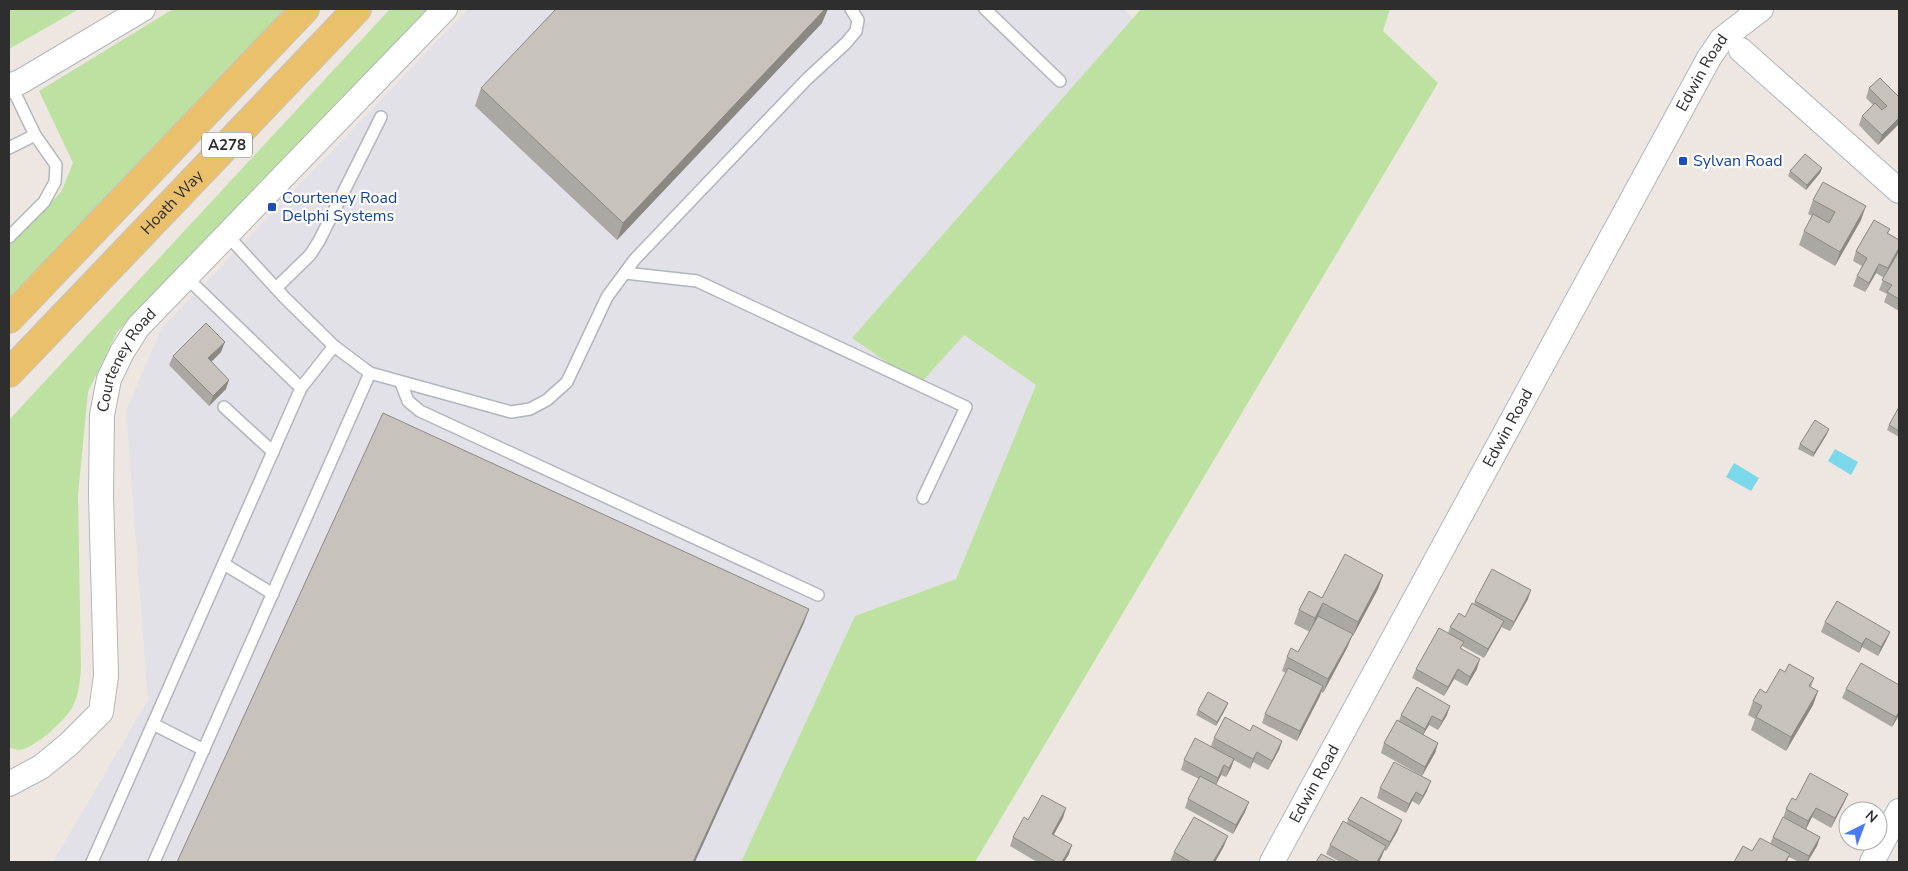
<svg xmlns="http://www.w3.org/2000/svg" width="1908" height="871" viewBox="0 0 1908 871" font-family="'Nunito Sans',sans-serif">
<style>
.industrial{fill:#e2e1e7}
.green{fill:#bde1a1}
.water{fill:#7bd7ea}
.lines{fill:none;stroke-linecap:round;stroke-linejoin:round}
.lane-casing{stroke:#b1b5bd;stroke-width:14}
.street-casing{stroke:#b1b5bd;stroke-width:26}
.primary-casing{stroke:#c4c4c4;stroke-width:30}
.lane{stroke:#fff;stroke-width:11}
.street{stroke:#fff;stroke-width:24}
.primary{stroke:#ebc06a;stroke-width:28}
.wall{fill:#aba7a2}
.shaded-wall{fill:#8b8884}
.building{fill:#c7c2bc;stroke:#8b8884}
.transit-dot{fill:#1a4fb4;stroke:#fff;stroke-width:2}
.labels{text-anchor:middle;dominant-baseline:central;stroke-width:4.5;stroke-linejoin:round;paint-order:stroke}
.shield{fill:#fff;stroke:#6d6d6d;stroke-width:1}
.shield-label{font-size:15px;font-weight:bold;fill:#2e2e2e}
.street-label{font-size:16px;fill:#2e2e2e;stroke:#fff}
.transit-label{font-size:16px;fill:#164399;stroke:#fff;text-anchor:start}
</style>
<rect width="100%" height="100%" fill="#eee7e1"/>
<path class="industrial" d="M468,9H1123L1134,19L852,338L963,335L1036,385L956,579L855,616L741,862H53L148,700L126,411L161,329Z"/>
<g class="green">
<path d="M9,9H79L9,49Z"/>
<path d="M173,9H287L9,299V246L61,192L73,163L39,91Z"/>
<path d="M390,9H429L117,332L88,392L78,495L81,668C80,681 79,694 73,706C66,720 36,747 20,750C17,750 12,748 9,748V420Z"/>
<path d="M1141,9H1390L1383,31L1438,83L975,862H741L855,616L956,579L1036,385L964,335L919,385L852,338Z"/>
</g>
<g class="water">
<path d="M1835,449L1858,462L1851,475L1828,461Z"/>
<path d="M1734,463L1759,478L1751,491L1726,477Z"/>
</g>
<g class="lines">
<g class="lane-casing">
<g id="lane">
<path d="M985,9L1060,81"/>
<path d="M9,148L35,135"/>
<path d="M228,236L285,298L334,346L370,373L511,412L530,409L547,400L567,382L607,297L635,259L807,79L846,43L856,31L858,20L851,9"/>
<path d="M9,237L44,202L55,182L56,165L35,135L11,85"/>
<path d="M625,273L697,281L966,407L923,498"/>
<path d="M187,278L301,388"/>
<path d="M276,288L310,255L319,241L381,117"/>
<path d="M401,383L408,401L420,411L818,595"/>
<path d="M224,407L273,452"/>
<path d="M224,564L273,594"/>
<path d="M153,724L204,750"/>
<path d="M92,862L301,388L334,346"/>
<path d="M154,862L370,373"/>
</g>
</g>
<g class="street-casing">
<g id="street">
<path d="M1741,50L1899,191"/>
<path d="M9,86L20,82L143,9"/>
<path id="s1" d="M9,784L41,767L69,744L101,712L106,676L101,494L102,415L109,379L122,352L138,327L445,9"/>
<path id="s2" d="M1272,862L1709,58L1722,39L1761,9"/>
<path d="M1872,862L1899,811"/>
</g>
</g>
<g class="primary-casing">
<g id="primary">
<path d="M9,319L305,9"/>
<path id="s3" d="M9,373L357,9"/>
</g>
</g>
<use href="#lane" class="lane"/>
<use href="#street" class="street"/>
<use href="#primary" class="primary"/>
</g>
<g class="wall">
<path d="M822,23L617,240L475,106L481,88Z"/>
<path d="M1869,88L1899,97L1878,145L1859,125L1862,116L1873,105L1866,98Z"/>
<path d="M1822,168L1820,173L1806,190L1788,176L1790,171Z"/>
<path d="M1813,200L1861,220L1835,266L1799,245L1804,231L1812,216L1808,214Z"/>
<path d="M1890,229L1888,233L1899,240V311L1884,302L1887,294L1879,290L1884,278L1876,273L1865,292L1853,286L1857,276L1862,266L1853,261L1856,251Z"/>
<path d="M221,352L211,362L226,389L209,406L169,365L173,356Z"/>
<path d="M1899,407V437L1887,430L1889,425Z"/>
<path d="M1827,434L1813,457L1798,449L1800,444Z"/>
<path d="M1383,575L1378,589L1353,636H1352L1347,648L1323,693L1321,692L1297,741L1262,723L1265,714L1286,673L1282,671L1287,657L1298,652L1310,632L1294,624L1299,610L1322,598Z"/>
<path d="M1528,599L1510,631L1501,627L1484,658L1462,646L1461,648L1477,669L1467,686L1454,679L1444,696L1412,678L1416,669L1448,633L1450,627L1465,617L1474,604L1475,601Z"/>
<path d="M1825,622L1890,632L1886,641L1878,656L1862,647L1859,653L1821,632Z"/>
<path d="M1785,672L1814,678L1811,687L1818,691L1813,705L1786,751L1751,730L1755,719L1748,715L1753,701L1766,693Z"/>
<path d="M1846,689L1899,715L1892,727L1842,698Z"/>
<path d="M1228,703L1226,708L1216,726L1196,715L1198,710Z"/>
<path d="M1401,715H1447L1438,730L1429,725L1423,735L1438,743L1435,753L1422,776L1381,753L1384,743L1399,721Z"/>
<path d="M1250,731L1282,741L1279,750L1268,770L1253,762L1250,769L1234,760L1231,768L1226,777L1221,775L1216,785L1245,812L1233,834L1185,808L1188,799L1199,779L1181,770L1184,760L1211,746L1214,738Z"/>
<path d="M1380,788L1427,791L1419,805L1412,801L1406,813L1377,798Z"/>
<path d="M1848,794L1844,803L1831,828L1812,817L1806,829L1820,837L1817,846L1808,862H1799L1789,857L1787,862H1734L1752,851L1770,844L1773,837L1783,819L1786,809L1796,800Z"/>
<path d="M1063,818L1054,834L1069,854L1064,862H1037L1010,846L1013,837L1028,820Z"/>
<path d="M1348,819L1398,830L1386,851L1384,850L1379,862H1340L1326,854L1330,845L1347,823Z"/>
<path d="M1224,846L1215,862H1170L1174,852Z"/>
</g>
<g class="shaded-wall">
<path d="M825,9H828L822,23L617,240L623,223Z"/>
<path d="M1899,118V124L1878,145L1882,135Z"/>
<path d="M1822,168L1820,173L1806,190L1807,185Z"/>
<path d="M1866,206L1861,220L1835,266L1840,252Z"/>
<path d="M1899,248V251L1884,278L1888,268Z"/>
<path d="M1879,264L1876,273L1865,292L1869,283Z"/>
<path d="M225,342L221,352L205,368L208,358Z"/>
<path d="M229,380L226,389L209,406L213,396Z"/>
<path d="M1829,429L1827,434L1813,457L1814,453Z"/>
<path d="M1383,575L1378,589L1353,636L1358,622Z"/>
<path d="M1531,590L1528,599L1510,631L1514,622Z"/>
<path d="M1323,603L1318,617L1310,632L1315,618Z"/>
<path d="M809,609L804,623L695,862H693Z"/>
<path d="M1504,621L1500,630L1484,658L1488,649Z"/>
<path d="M1890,632L1886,641L1878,656L1881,647Z"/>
<path d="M1353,634L1347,648L1323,693L1328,679Z"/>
<path d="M1866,638L1862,647L1859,653L1862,644Z"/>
<path d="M1480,659L1477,669L1467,686L1470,677Z"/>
<path d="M1458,669L1454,679L1444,696L1448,687Z"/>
<path d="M1323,686L1320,696L1297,741L1300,731Z"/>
<path d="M1818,691L1813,705L1786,751L1791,737Z"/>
<path d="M1228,703L1226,708L1216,726L1217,722Z"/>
<path d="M1450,706L1447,715L1438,730L1442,721Z"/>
<path d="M1899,712V715L1892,727L1896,717Z"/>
<path d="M1432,716L1429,725L1421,738L1425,729Z"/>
<path d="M1282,741L1279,750L1268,770L1272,761Z"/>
<path d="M1438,743L1435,753L1422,776L1425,767Z"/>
<path d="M1257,752L1253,762L1250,769L1253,759Z"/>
<path d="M1234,759L1231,768L1226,777L1229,768Z"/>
<path d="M1224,765L1221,775L1215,787L1218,778Z"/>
<path d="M1431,781L1427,791L1419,805L1423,796Z"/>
<path d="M1416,792L1412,801L1406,813L1409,804Z"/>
<path d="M1848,794L1844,803L1831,828L1835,818Z"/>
<path d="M1249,802L1245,812L1233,834L1236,825Z"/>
<path d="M1066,808L1063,818L1049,843L1052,834Z"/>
<path d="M1816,808L1812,817L1805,831L1808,821Z"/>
<path d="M1402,820L1398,830L1386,851L1390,842Z"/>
<path d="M1228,836L1224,846L1215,862H1213Z"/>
<path d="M1820,837L1817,846L1807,862L1809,856Z"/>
<path d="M1072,845L1069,854L1064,862H1062Z"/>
<path d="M1386,846L1382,856L1379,862H1377Z"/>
</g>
<g class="building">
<path d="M556,9H825L623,223L481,88Z"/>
<path d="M1880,78L1899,97V118L1882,135L1862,116L1875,103L1882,110L1887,106L1869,88Z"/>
<path d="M1805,154L1822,168L1807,185L1790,171Z"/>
<path d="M1823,182L1866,206L1840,252L1804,231L1813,214L1829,223L1835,212L1813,200Z"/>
<path d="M1874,220L1890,229L1887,233L1899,240V248L1888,268L1879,264L1869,283L1857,276L1867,258L1856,251Z"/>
<path d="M1899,251V299L1887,292L1892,285L1882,280Z"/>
<path d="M206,323L225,342L208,358L229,380L213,396L173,356Z"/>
<path d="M1899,407V431L1889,425Z"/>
<path d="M383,413L809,609L693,862H177Z"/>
<path d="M1815,420L1829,429L1814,453L1800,444Z"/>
<path d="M1345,554L1383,575L1358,622L1323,603L1315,618L1299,610L1309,591L1322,598Z"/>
<path d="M1492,569L1531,590L1514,622L1475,601Z"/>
<path d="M1837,601L1890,632L1881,647L1866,638L1862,644L1825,622Z"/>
<path d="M1472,603L1504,621L1488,649L1450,627L1459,613L1465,617Z"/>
<path d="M1318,616L1353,634L1328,679L1287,657L1291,648L1298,652Z"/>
<path d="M1439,628L1464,642L1460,648L1480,659L1470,677L1458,669L1448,687L1416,669Z"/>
<path d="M1861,663L1899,685V712L1896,717L1846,689Z"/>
<path d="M1789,664L1814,678L1809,686L1818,691L1791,737L1756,717L1762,706L1753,701L1760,689L1766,693L1780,669L1785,672Z"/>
<path d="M1288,668L1323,686L1300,731L1265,714Z"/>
<path d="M1417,687L1450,706L1442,721L1432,716L1425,729L1401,715Z"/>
<path d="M1208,692L1228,703L1217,722L1198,710Z"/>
<path d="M1225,717L1250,731L1253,725L1282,741L1272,761L1257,752L1253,759L1214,738Z"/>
<path d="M1397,720L1438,743L1425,767L1384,743Z"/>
<path d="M1195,738L1234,759L1229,768L1224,765L1218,778L1184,760Z"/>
<path d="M1394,762L1431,781L1423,796L1416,792L1409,804L1380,788Z"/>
<path d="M1810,773L1848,794L1835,818L1816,808L1808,821L1786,809L1792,798L1796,800Z"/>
<path d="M1200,776L1249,802L1236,825L1188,799Z"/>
<path d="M1042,795L1066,808L1052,834L1072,845L1062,862H1056L1013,837L1024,817L1028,820Z"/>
<path d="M1361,797L1402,820L1390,842L1348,819Z"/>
<path d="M1194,817L1228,836L1213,862H1191L1174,852Z"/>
<path d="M1783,817L1820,837L1809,856L1773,837Z"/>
<path d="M1343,821L1386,846L1377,862H1360L1330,845Z"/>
<path d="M1760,838L1790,854L1785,862H1734L1743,846L1752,851Z"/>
<path d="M1321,854L1337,862H1316Z"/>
</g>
<g class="transit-dot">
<rect x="1678" y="156" width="10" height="10" rx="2.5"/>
<rect x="267" y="202" width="10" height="10" rx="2.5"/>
</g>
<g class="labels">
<rect class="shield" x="202" y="132.5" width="50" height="25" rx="4"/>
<g class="shield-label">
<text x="227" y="145">A278</text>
</g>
<g class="street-label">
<text stroke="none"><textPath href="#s2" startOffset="899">Edwin Road</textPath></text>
<text stroke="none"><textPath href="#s3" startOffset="236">Hoath Way</textPath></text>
<text stroke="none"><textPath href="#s1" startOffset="476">Courteney Road</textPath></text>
<text stroke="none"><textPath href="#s2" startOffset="494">Edwin Road</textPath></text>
<text stroke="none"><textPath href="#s2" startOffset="89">Edwin Road</textPath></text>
</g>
<g class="transit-label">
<text x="1693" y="161">Sylvan Road</text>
<text x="282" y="198">Courteney Road<tspan x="282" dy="18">Delphi Systems</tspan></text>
</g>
</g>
<rect width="1908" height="871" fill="none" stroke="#2e2e2e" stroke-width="20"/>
<g transform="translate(1863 826) rotate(42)"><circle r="24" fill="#ffffff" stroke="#ababab"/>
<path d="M0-4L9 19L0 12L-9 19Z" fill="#4b7af2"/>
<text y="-8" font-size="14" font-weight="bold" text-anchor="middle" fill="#2e2e2e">N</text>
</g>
</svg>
